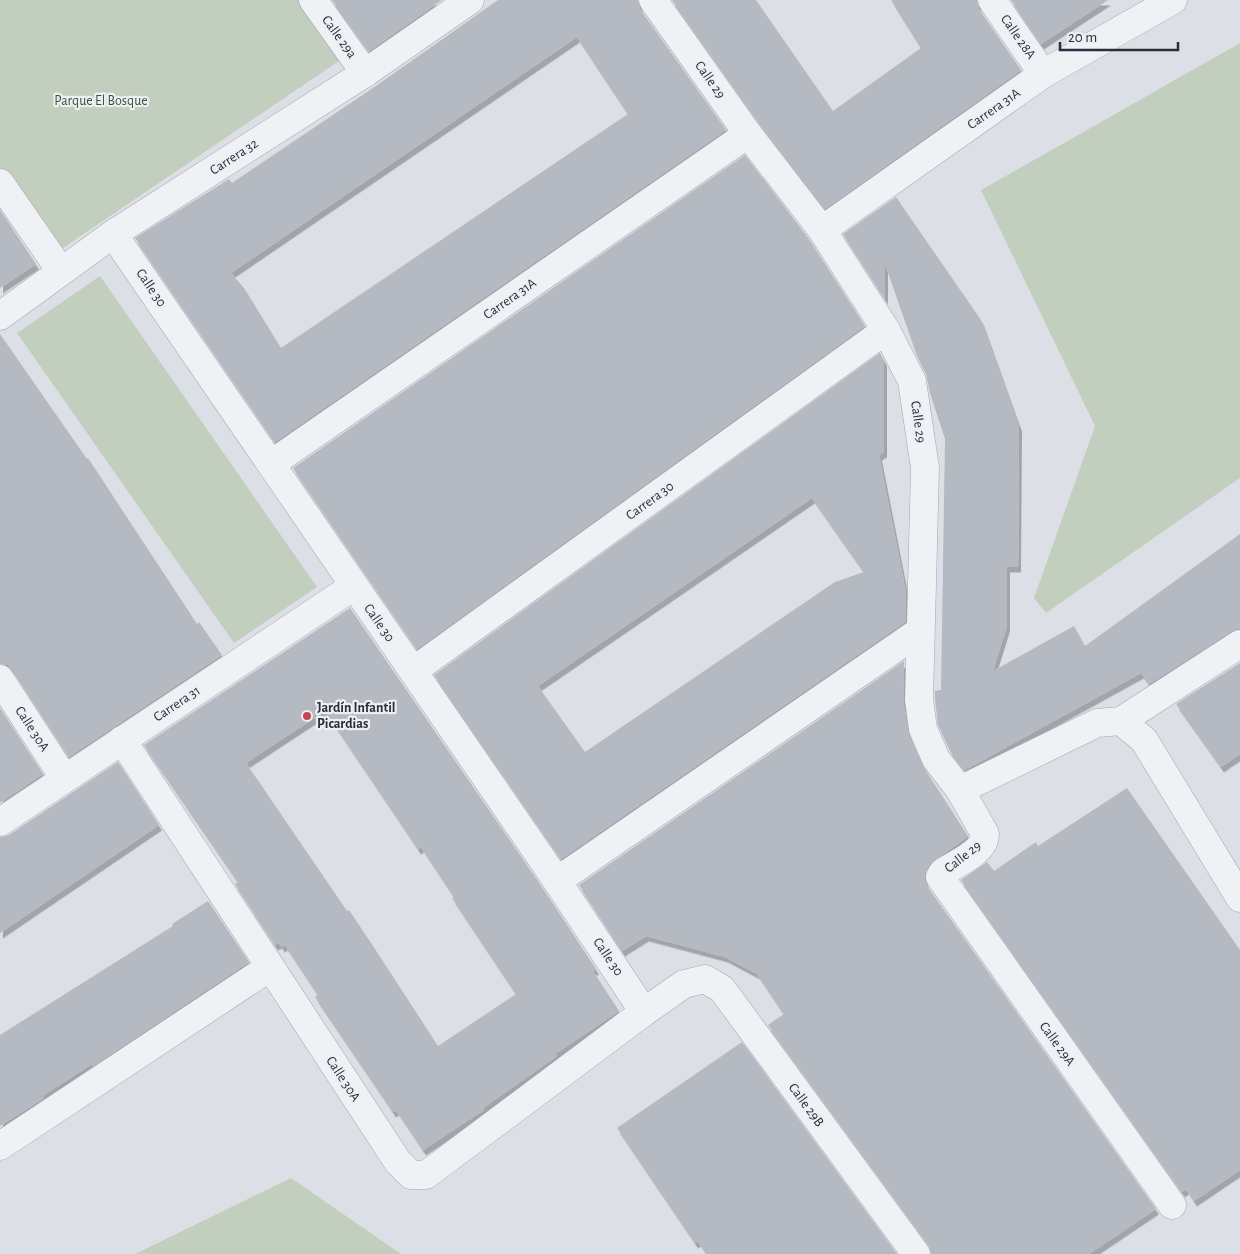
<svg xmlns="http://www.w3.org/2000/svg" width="1240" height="1254" viewBox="0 0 1240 1254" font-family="'Alegreya Sans',sans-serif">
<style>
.green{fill:#c2cfbe}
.building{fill:#b4b9c2;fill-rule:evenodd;filter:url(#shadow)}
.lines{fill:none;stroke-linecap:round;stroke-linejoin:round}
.street-casing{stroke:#a2a7b0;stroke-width:29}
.street{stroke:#eff1f4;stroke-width:28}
.poi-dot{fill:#c84554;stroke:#eceff4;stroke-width:2}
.labels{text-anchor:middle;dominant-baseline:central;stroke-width:4.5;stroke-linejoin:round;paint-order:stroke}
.street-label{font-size:14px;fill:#272e3c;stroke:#eceff4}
.park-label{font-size:14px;fill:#3a5735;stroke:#eceff4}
.poi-label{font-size:14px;font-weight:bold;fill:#272e3c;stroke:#eceff4;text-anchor:start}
</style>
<defs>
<filter id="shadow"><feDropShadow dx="3" dy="5.5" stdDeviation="0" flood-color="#0004"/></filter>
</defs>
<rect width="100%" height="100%" fill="#dce0e6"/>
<g class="green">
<path d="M0,0H299L342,59L57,252L0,168Z"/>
<path d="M1240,43V478L1046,613L1034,598L1095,426L981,190Z"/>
<path d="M100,276L317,587L234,643L17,333Z"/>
<path d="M291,1178L401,1254H135Z"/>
</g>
<g class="building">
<path d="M332,0H442L369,51Z"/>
<path d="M498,0H638L640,9L726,130L275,442L135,238L229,179L232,183L373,88ZM577,37L628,114L281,348L244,288L231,273Z"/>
<path d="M672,0H756L833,111L921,48L891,0H977L979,9L1021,70L825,209L761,125Z"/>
<path d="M1011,0H1108L1041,44Z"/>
<path d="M745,155L809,239L865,326L417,649L293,468Z"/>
<path d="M896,197L981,320L1019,426L1018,567H1007V626L993,671L1074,626L1085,646L1240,534V628L1232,631L1149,684L1141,673L965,770L950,751L938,725L935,699V691L941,690L945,439L930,393L926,374L917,356L885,264V299L843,234Z"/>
<path d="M0,210L36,264L0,288Z"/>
<path d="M0,334L87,459L88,458L197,624L199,622L222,655L69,757L13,671L8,665L0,664Z"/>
<path d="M880,353L884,361V452L879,455L906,593L905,622L561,859L434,675ZM812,498L864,572L835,582L585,752L538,686Z"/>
<path d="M350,608L544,890L596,969L593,971L619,1011L555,1054L557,1056L483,1108L484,1110L423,1150L396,1110L393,1112L315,997L318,995L285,945L282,947L279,943L275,945L235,884L238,882L144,745ZM325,711L418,849L421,847L454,897L452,898L516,994L438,1046L373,946L349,910L347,911L246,763Z"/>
<path d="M904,661L903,700L909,735L924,768L968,836L930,864L924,877L927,886L1156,1209L1089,1254H931L929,1245L768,1025L784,1014L757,974L725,957L646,936L622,951L579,885Z"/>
<path d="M1240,663V754L1221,767L1176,704Z"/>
<path d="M0,708L43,774L0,803Z"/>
<path d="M118,762L159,825L0,933V837L9,835Z"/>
<path d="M1127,788L1240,950V1170L1194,1201L1186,1189L1182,1192L961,880L987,862L994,871L1036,842L1038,846Z"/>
<path d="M208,901L249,962L93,1066L92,1064L42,1096L44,1098L0,1126V1035L173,926L172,924Z"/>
<path d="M742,1042L897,1254H706L698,1241L695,1243L617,1128Z"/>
</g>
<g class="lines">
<g class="street-casing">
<g id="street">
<path d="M313,0L365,73"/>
<path d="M653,0L748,134L822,230L886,330L912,381L925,468L919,700L923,729L936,759L960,790L985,834C985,852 957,863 943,872L940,877L1172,1205"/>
<path d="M992,0L1043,74"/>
<path d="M0,183L61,271"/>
<path d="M822,230L1043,74L1173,0"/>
<path d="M113,234L557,881L644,1012"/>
<path d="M0,316L113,234L365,73L470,0"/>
<path d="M271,464L748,134"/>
<path d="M413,671L886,330"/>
<path d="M0,679L64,778"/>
<path d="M1121,721L1240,644"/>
<path d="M122,740L398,1162L411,1175H426L644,1012L684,984L705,979L722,989L916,1254"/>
<path d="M960,790L1097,723L1121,721L1144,740L1240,898"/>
<path d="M0,822L354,586"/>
<path d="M557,881L920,631"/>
<path d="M0,1146L270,967"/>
</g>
</g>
<use href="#street" class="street"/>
</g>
<circle class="poi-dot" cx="307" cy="716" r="5"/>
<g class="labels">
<g class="street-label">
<text transform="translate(339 37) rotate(54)">Calle 29a</text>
<text transform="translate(1018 37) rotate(55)">Calle 28A</text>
<text transform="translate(710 80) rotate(55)">Calle 29</text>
<text transform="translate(994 109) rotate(-35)">Carrera 31A</text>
<text transform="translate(234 157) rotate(-33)">Carrera 32</text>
<text transform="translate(151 288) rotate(56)">Calle 30</text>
<text transform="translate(510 299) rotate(-35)">Carrera 31A</text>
<text transform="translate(918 422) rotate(82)">Calle 29</text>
<text transform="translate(650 501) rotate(-36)">Carrera 30</text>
<text transform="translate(379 623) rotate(55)">Calle 30</text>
<text transform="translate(177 704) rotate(-34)">Carrera 31</text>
<text transform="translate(32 729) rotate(57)">Calle 30A</text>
<text transform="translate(963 857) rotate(-38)">Calle 29</text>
<text transform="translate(608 957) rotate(56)">Calle 30</text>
<text transform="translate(1057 1044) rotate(54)">Calle 29A</text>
<text transform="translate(343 1079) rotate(57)">Calle 30A</text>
<text transform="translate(806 1105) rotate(54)">Calle 29B</text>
</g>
<g class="park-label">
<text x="101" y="101">Parque El Bosque</text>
</g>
<g class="poi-label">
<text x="317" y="708">Jardín Infantil<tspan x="317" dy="16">Picardias</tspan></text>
</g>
</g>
<path d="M1060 42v8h118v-8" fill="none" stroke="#272e3c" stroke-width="2.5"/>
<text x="1068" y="42" font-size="15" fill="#272e3c" stroke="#eceff4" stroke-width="4" paint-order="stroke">20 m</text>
</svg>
